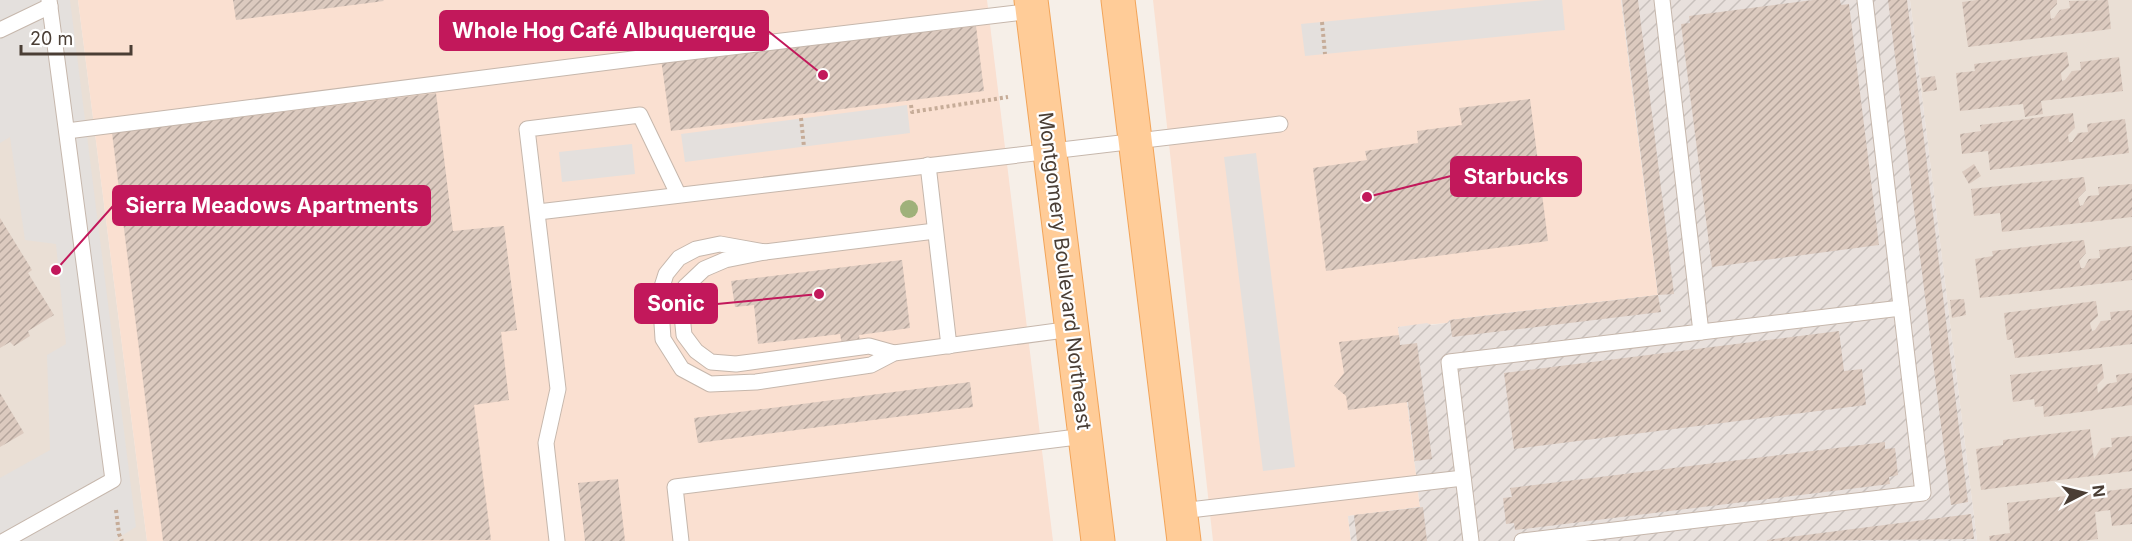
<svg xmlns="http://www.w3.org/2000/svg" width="2132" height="541" viewBox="0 0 2132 541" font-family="Inter,sans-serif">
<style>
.residential{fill:#eadfd5}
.commercial{fill:#fae0d1}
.industrial{fill:url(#industrial-furrows)}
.parking{fill:#e4e0dd}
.building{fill:url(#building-hatch)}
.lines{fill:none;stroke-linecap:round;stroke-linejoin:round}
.service-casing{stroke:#c6b7ac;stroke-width:17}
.primary-casing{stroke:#f2a459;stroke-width:35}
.path{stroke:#c6ac98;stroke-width:4;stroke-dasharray:3 3;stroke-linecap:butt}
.service{stroke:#fff;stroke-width:15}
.primary{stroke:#ffcc98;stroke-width:33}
.tree{fill:#9fb17a}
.labels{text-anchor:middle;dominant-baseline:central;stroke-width:4.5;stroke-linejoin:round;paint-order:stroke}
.street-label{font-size:20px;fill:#4a3e35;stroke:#fff}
.leader{fill:none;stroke:#c2185b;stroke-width:2}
.callout-dot{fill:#c2185b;stroke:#fff;stroke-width:2}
.callout{fill:#c2185b;stroke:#c2185b;stroke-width:2}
.callout-label{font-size:21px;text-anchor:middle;font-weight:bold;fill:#fff}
</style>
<defs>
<pattern id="industrial-furrows" width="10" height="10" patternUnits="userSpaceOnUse" patternTransform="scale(1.5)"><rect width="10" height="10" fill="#e8e0dc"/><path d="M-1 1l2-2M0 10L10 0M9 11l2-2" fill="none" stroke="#c8c1bd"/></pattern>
<pattern id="building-hatch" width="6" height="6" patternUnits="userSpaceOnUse" patternTransform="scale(1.5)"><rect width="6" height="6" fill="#dccabf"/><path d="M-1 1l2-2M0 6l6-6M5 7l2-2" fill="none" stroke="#b4a59c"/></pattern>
</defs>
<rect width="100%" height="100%" fill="#f6efe8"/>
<g class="residential">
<path d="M0,0H78L147,541H0Z"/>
<path d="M1910,0H2132V541H1977Z"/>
</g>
<g class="commercial">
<path d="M78,0H987L1053,541H147Z"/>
<path d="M1153,0H1621L1658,295L1450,320L1448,323L1398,327L1420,507L1348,516L1351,541H1213Z"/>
</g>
<path class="industrial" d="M1621,0H1910L1977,541H1351L1348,516L1420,507L1398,327L1427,323L1431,325L1447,323L1450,320L1658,295Z"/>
<g class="parking">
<path d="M0,0H70L136,527L113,541H0V478L50,450L47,355L66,344L56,244L25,240L10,137L0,143Z"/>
<path d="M1545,0H1562L1565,30L1305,56L1301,24Z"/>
<path d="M907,105L910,133L685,162L681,134Z"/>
<path d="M632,144L635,174L562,182L559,152Z"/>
<path d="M1256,153L1295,467L1263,471L1224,157Z"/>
</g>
<g class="building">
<path d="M233,0H383L384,1L236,20Z"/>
<path d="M1622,0H1638L1674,294L1658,295L1661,312L1452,337L1450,320L1658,295Z"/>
<path d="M1813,0H1840L1841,5L1849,4L1879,245L1712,267L1681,24L1690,23L1689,16Z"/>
<path d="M1888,0H1907L1968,502L1951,505Z"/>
<path d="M1977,0H2057V4L2050,11L2051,19L2054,18L2060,10L2070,8L2069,1L2108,0L2111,29L1968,47L1962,2Z"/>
<path d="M936,25L937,31L976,26L984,91L671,131L661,59Z"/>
<path d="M2067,52L2069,66L2061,73L2062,81L2065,80L2072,71L2081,70L2080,62L2119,57L2123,91L2041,101L2043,114L2025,117L2023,104L1960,111L1956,73L1975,71L1974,64Z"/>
<path d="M1935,76L1937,90L1923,92L1921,78Z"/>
<path d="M436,93L453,231L504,226L517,330L501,332L509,400L474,405L491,540L163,541L112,133Z"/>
<path d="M1530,99L1548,241L1326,271L1313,168L1367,160L1365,151L1418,143L1417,131L1462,125L1459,108Z"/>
<path d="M2073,113L2075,128L2068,135L2069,142H2072L2078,133L2088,132L2087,124L2125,119L2129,153L1990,170L1988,151L1962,154L1960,134L1981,131L1980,125Z"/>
<path d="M1974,164L1981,176L1969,184L1962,172Z"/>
<path d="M2084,177L2086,190L2078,198L2080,206L2083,205L2088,196L2099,195L2098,187L2132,184V217L2002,232L2000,213L1974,216L1971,189Z"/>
<path d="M0,218L32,270L28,273L54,315L28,331L30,336L14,346L10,342L0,348Z"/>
<path d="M2084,240L2086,253L2079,261L2081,268H2084L2089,259L2100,258L2099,250L2132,246V280L1980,298L1975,259L1993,256L1992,251Z"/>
<path d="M902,260L910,328L859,335L860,343L842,345L840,334L758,344L754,305L735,307L731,281Z"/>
<path d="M1964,299L1966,315L1952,318L1950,300Z"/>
<path d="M2096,301L2098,316L2090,323L2092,331L2095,330L2101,321L2111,320L2110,312L2132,310V344L2015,358L2012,339L2007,340L2004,313Z"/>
<path d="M1839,331L1844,371L1862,369L1866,405L1514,449L1504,373Z"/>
<path d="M1399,335L1400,345L1417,343L1432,459L1415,461L1408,402L1348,410L1346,396L1334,386L1344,373L1339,342Z"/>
<path d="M2102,364L2104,378L2097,385L2098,393L2107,384L2117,382L2116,375L2132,373V405L2044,417L2043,406L2035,407L2034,399L2013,402L2010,375Z"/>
<path d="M970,382L973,407L698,443L694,418Z"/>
<path d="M0,393L24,433L0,447Z"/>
<path d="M2090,429L2094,459L2101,448L2112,447L2111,438L2132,436V471L1981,490L1976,449L2003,445V440Z"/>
<path d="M1885,442V449L1895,448L1898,475L1889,477L1890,484L1515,530L1514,523L1506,524L1503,498L1512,497L1510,488Z"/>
<path d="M618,479L625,541H585L578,483Z"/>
<path d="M2132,488V524L2112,526L2110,510L2095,512L2098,539L2082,541H1990L1989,536L2010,533L2007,503Z"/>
<path d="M1423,507L1427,541H1357L1354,515Z"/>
<path d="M1971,514L1974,539L1767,541V540Z"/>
</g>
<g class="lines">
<g class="service-casing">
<g id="service">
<path d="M0,30L50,6"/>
<path d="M67,131L656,56L1033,11"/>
<path d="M928,165L949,346"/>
<path d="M538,212L1280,124"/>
<path d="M765,252L720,244L696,249L679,258L666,274L660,293L663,339L682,369L710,384L756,382L871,365L894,353L1072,329"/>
<path d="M1701,332L1901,308"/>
<path d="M894,353L869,346L736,364L711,362L696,351L684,335L681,305L685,287L704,269L725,260L765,252L935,231"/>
<path d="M1181,511L1463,478"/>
<path d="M4,541L113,480L49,0"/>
<path d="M557,541L546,443L558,389L527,129L640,115L678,194"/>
<path d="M681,541L675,487L1085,436"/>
<path d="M1471,541L1449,362L1701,332L1662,0"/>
<path d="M1522,541L1923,493L1865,0"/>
</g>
</g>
<g class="primary-casing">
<g id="primary">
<path d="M1031,0L1098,541"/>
<path d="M1118,0L1184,541"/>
</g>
</g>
<g class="path">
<path d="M1322,22L1325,54"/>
<path d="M911,105L912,112L1008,97"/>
<path d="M801,118L804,147"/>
<path d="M116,510L119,534L122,541"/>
</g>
<use href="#service" class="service"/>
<use href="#primary" class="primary"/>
</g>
<circle class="tree" cx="909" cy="209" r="9"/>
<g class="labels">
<g class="street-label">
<text transform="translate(1065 271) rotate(83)">Montgomery Boulevard Northeast</text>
</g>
</g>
<path class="leader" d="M823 75L768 31M1367 197L1451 176M56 270L113 206M819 294L717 304"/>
<g class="callout-dot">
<circle cx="823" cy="75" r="6"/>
<circle cx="1367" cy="197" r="6"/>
<circle cx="56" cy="270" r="6"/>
<circle cx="819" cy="294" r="6"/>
</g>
<g class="callout">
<rect x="440" y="11" width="328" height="39" rx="6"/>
<rect x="1451" y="157" width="130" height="39" rx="6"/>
<rect x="113" y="186" width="317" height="39" rx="6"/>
<rect x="635" y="284" width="82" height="39" rx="6"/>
</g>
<g class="callout-label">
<text x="604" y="38">Whole Hog Café Albuquerque</text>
<text x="1516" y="184">Starbucks</text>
<text x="272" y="213">Sierra Meadows Apartments</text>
<text x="676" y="311">Sonic</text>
</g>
<g transform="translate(2084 493) rotate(83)" stroke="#ffffff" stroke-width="4.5" paint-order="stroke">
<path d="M0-4.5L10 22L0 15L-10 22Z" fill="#4a3e35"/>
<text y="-9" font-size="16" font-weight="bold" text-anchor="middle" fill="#4a3e35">N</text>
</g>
<path d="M21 45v9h110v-9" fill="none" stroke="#4a3e35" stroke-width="3"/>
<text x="30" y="45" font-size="18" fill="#4a3e35" stroke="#ffffff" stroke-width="4.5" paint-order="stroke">20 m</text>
</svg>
